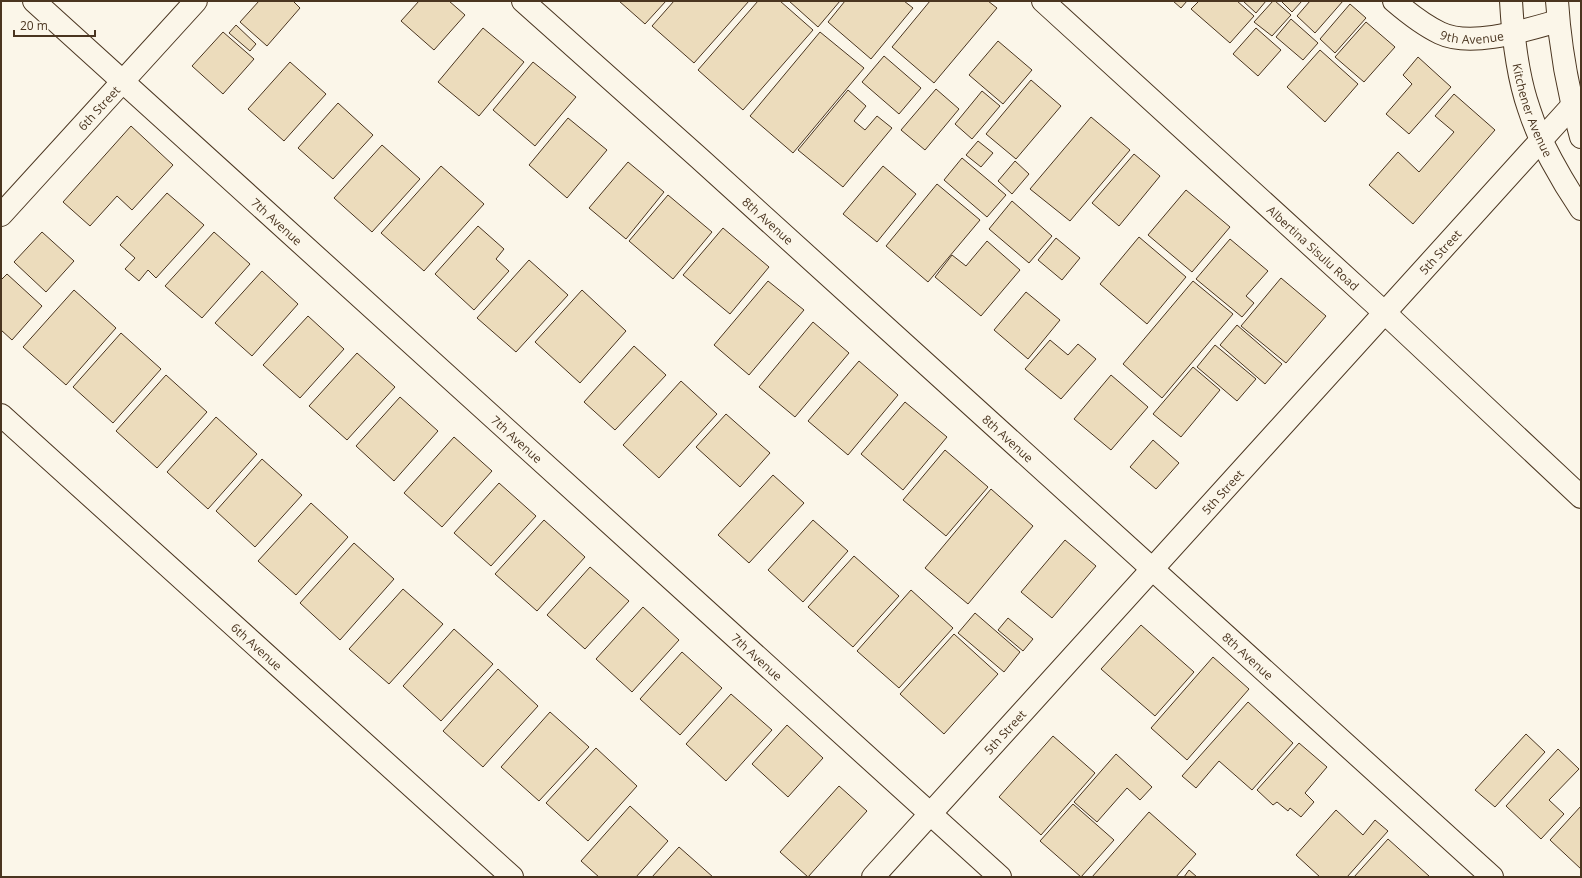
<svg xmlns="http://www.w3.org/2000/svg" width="1582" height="878" viewBox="0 0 1582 878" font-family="'Open Sans',sans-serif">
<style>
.building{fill:#ecdcbc;stroke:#4a3520}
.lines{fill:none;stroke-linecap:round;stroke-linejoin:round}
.minor-casing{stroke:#4a3520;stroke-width:24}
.major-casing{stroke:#4a3520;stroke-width:24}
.minor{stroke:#fbf6e9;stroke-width:22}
.major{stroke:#fbf6e9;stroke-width:22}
.labels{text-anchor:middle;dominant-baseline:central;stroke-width:3;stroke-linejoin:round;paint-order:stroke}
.street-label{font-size:12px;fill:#4a3520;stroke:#fbf6e9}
</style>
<rect width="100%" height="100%" fill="#fbf6e9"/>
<g class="building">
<path d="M259,1H293L300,8L267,46L240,22Z"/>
<path d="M419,1H449L465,15L434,50L401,21Z"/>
<path d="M619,1H666L645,24Z"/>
<path d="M674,1H749L694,63L652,26Z"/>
<path d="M758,1H780L813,30L743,110L698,70Z"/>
<path d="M789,1H840L818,27Z"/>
<path d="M845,1H904L913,8L871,59L828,22Z"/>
<path d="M930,1H988L997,8L934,83L892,47Z"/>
<path d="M1173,1H1187L1181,8Z"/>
<path d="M1199,1H1237L1254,16L1230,43L1191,9Z"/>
<path d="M1243,1H1266L1256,13Z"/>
<path d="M1273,1H1275L1291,15L1272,36L1254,22Z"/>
<path d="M1281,1H1302L1292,12Z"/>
<path d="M1310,1H1343L1315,33L1297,16Z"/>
<path d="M1350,4L1366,18L1335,53L1320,39Z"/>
<path d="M1291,19L1318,43L1303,60L1276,37Z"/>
<path d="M1366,22L1395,47L1364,82L1335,57Z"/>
<path d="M236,25L256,44L250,51L229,33Z"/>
<path d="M483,28L524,62L479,116L438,82Z"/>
<path d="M1256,28L1281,50L1258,76L1233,54Z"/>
<path d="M223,32L254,59L223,94L192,66Z"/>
<path d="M820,32L864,68L793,153L750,116Z"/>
<path d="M998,41L1032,70L1003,104L969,75Z"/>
<path d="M1320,50L1358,84L1325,122L1287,87Z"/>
<path d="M884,56L921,88L899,114L862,82Z"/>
<path d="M1418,57L1451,87L1409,134L1386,114L1412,84L1403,75Z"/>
<path d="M290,62L326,94L284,141L248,109Z"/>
<path d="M533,62L576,97L535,146L493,110Z"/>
<path d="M1031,80L1061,106L1016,159L986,134Z"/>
<path d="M936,89L959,109L925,150L901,130Z"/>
<path d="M848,90L866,106L854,121L865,130L877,116L892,128L843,187L798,150Z"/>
<path d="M982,91L1000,106L972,139L955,124Z"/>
<path d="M1454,94L1495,130L1413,224L1369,185L1398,152L1419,172L1454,132L1435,116Z"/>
<path d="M338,103L373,135L333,179L298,148Z"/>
<path d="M1091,117L1130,150L1070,221L1030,189Z"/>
<path d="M568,118L607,150L567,198L529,165Z"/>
<path d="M131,126L173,165L132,210L117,196L90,226L63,202Z"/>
<path d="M978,141L993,153L981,167L966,155Z"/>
<path d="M382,145L420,179L372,232L334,198Z"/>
<path d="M1134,154L1160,176L1119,226L1092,203Z"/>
<path d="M962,158L1006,195L987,217L944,180Z"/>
<path d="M1015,161L1029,174L1012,194L998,181Z"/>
<path d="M628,162L664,192L626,239L589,208Z"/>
<path d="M441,166L484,204L424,271L381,233Z"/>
<path d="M883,166L916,194L877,242L843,214Z"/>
<path d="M937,184L980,220L928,282L886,246Z"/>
<path d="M1186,190L1230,227L1192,272L1148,235Z"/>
<path d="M167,193L204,225L156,278L148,270L139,281L125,269L135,258L120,245Z"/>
<path d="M668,195L712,232L673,279L629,241Z"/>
<path d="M1012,201L1052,236L1029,263L989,229Z"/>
<path d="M478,226L504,249L496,259L509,271L474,310L435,274Z"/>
<path d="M723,228L769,267L730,314L683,275Z"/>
<path d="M42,232L74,261L46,292L14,262Z"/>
<path d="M214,232L250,264L202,318L165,286Z"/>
<path d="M1139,237L1186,277L1147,324L1100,284Z"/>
<path d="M1056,238L1080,258L1062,280L1038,260Z"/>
<path d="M1230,239L1268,271L1246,296L1254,303L1242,317L1196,279Z"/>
<path d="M987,241L1020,270L981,316L935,277L952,255L966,266Z"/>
<path d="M529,260L568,295L516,352L477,318Z"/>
<path d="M262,271L298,304L252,356L215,323Z"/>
<path d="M7,274L42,306L12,340L1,330V280Z"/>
<path d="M1281,278L1326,316L1286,363L1241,326Z"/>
<path d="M768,281L804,310L749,375L714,345Z"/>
<path d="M1193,281L1233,314L1162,398L1123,364Z"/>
<path d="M74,290L116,328L66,385L23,347Z"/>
<path d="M582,290L626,331L580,383L535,342Z"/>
<path d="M1026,292L1060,320L1028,359L994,330Z"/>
<path d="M308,316L344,349L300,398L263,365Z"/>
<path d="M813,322L849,353L795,417L759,387Z"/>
<path d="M1237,325L1282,364L1265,384L1220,345Z"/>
<path d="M121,333L161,369L113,423L73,387Z"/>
<path d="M1050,340L1068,355L1078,344L1096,359L1061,399L1025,369Z"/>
<path d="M1215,345L1256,379L1237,401L1197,367Z"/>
<path d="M634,346L666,375L615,430L584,402Z"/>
<path d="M357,353L395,387L347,440L309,406Z"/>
<path d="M859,361L898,395L848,455L808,421Z"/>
<path d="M1193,367L1220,390L1181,437L1153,414Z"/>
<path d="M166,375L207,412L157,468L116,431Z"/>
<path d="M1111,375L1148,407L1111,450L1074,419Z"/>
<path d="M681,381L717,414L659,478L623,445Z"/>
<path d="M400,397L438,431L394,481L356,446Z"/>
<path d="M905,402L947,437L903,490L861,454Z"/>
<path d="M726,414L770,453L740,487L696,447Z"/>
<path d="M216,417L257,454L208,509L167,472Z"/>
<path d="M454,437L492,471L442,527L404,493Z"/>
<path d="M1153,440L1179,463L1156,489L1130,467Z"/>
<path d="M945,450L988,487L946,536L903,500Z"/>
<path d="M262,459L302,495L255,547L216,511Z"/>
<path d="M773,475L804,503L749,563L718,535Z"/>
<path d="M499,483L536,516L491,566L454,533Z"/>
<path d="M991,489L1033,526L968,604L925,568Z"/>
<path d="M311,503L348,537L296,595L258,561Z"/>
<path d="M544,520L585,557L537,611L495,574Z"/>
<path d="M813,520L848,551L803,602L768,570Z"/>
<path d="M1065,540L1096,566L1052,618L1021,592Z"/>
<path d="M354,543L394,579L340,640L300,603Z"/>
<path d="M854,556L899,596L853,647L808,607Z"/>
<path d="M590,567L629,601L585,649L547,615Z"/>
<path d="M403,589L443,624L389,684L349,649Z"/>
<path d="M911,590L953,628L899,688L857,651Z"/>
<path d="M643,607L679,640L632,692L596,659Z"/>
<path d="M975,613L1020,652L1004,672L958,633Z"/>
<path d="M1008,618L1033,639L1023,651L998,630Z"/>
<path d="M1141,625L1194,672L1155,716L1101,669Z"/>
<path d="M454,629L493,664L441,721L403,686Z"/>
<path d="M954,634L998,674L944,734L900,694Z"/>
<path d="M682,652L722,688L680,735L640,699Z"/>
<path d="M1213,657L1249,689L1187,760L1151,728Z"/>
<path d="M498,669L538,706L483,767L443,731Z"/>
<path d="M731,694L772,730L726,781L686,744Z"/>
<path d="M1248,702L1293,743L1252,790L1219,761L1196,788L1182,776Z"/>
<path d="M550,712L589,747L539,801L501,767Z"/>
<path d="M787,725L823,758L788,797L752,764Z"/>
<path d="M1526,734L1545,752L1495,807L1475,790Z"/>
<path d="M1053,736L1095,773L1041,835L999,797Z"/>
<path d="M1299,743L1327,767L1305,793L1314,802L1301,817L1290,808L1288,811L1277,802L1273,805L1257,790Z"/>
<path d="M596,748L637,786L588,841L546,803Z"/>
<path d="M1558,749L1579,769L1549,800L1564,814L1541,839L1506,806Z"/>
<path d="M1116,754L1152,787L1140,800L1127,788L1097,822L1074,802Z"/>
<path d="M839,786L867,811L808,877L780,852Z"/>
<path d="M1073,804L1114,840L1081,877L1040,841Z"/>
<path d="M630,806L668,841L636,877H599L581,861Z"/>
<path d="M1581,806V869L1550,840Z"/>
<path d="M1336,810L1363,835L1375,820L1388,831L1347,877H1320L1296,855Z"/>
<path d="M1149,812L1196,854L1176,877H1092Z"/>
<path d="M1388,839L1429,876V877H1354Z"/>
<path d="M679,847L713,877H652Z"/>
<path d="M1189,870L1197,877H1184Z"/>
</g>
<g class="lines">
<g class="minor-casing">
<g id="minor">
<path id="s1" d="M34,1L1000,877"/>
<path id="s2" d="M523,1L699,158L1492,877"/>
<path id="s3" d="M1394,1C1408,13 1423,25 1440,33C1471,48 1526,30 1558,21"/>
<path id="s4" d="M1,215L196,1"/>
<path id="s5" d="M1,415L512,877"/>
<path id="s6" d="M873,877L1572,106"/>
</g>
</g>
<g class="major-casing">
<g id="major">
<path id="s7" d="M1043,1L1385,313L1581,497"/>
<path id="s8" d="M1511,1C1513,37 1517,75 1529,109C1539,141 1562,181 1581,209"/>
<path d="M1557,1C1560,48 1568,92 1581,137"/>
</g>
</g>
<use href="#minor" class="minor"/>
<use href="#major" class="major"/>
</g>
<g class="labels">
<g class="street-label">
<text stroke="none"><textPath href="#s3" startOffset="89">9th Avenue</textPath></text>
<text stroke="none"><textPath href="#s4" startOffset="145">6th Street</textPath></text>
<text stroke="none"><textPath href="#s8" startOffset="112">Kitchener Avenue</textPath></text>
<text stroke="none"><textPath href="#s2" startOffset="329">8th Avenue</textPath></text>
<text stroke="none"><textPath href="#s1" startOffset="328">7th Avenue</textPath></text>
<text stroke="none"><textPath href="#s7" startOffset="366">Albertina Sisulu Road</textPath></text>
<text stroke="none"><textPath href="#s6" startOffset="844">5th Street</textPath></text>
<text stroke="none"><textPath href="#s2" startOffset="653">8th Avenue</textPath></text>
<text stroke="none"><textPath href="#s1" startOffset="652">7th Avenue</textPath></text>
<text stroke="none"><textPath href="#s6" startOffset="520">5th Street</textPath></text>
<text stroke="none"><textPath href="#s5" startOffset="345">6th Avenue</textPath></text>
<text stroke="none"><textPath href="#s2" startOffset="977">8th Avenue</textPath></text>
<text stroke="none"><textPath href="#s1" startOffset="976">7th Avenue</textPath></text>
<text stroke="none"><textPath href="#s6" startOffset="196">5th Street</textPath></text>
</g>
</g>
<rect width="1582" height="878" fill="none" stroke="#4a3520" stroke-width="4"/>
<path d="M14 30v6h81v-6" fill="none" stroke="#4a3520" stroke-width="2"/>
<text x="20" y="30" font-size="12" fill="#4a3520" stroke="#fbf6e9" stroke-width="3" paint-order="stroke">20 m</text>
</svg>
